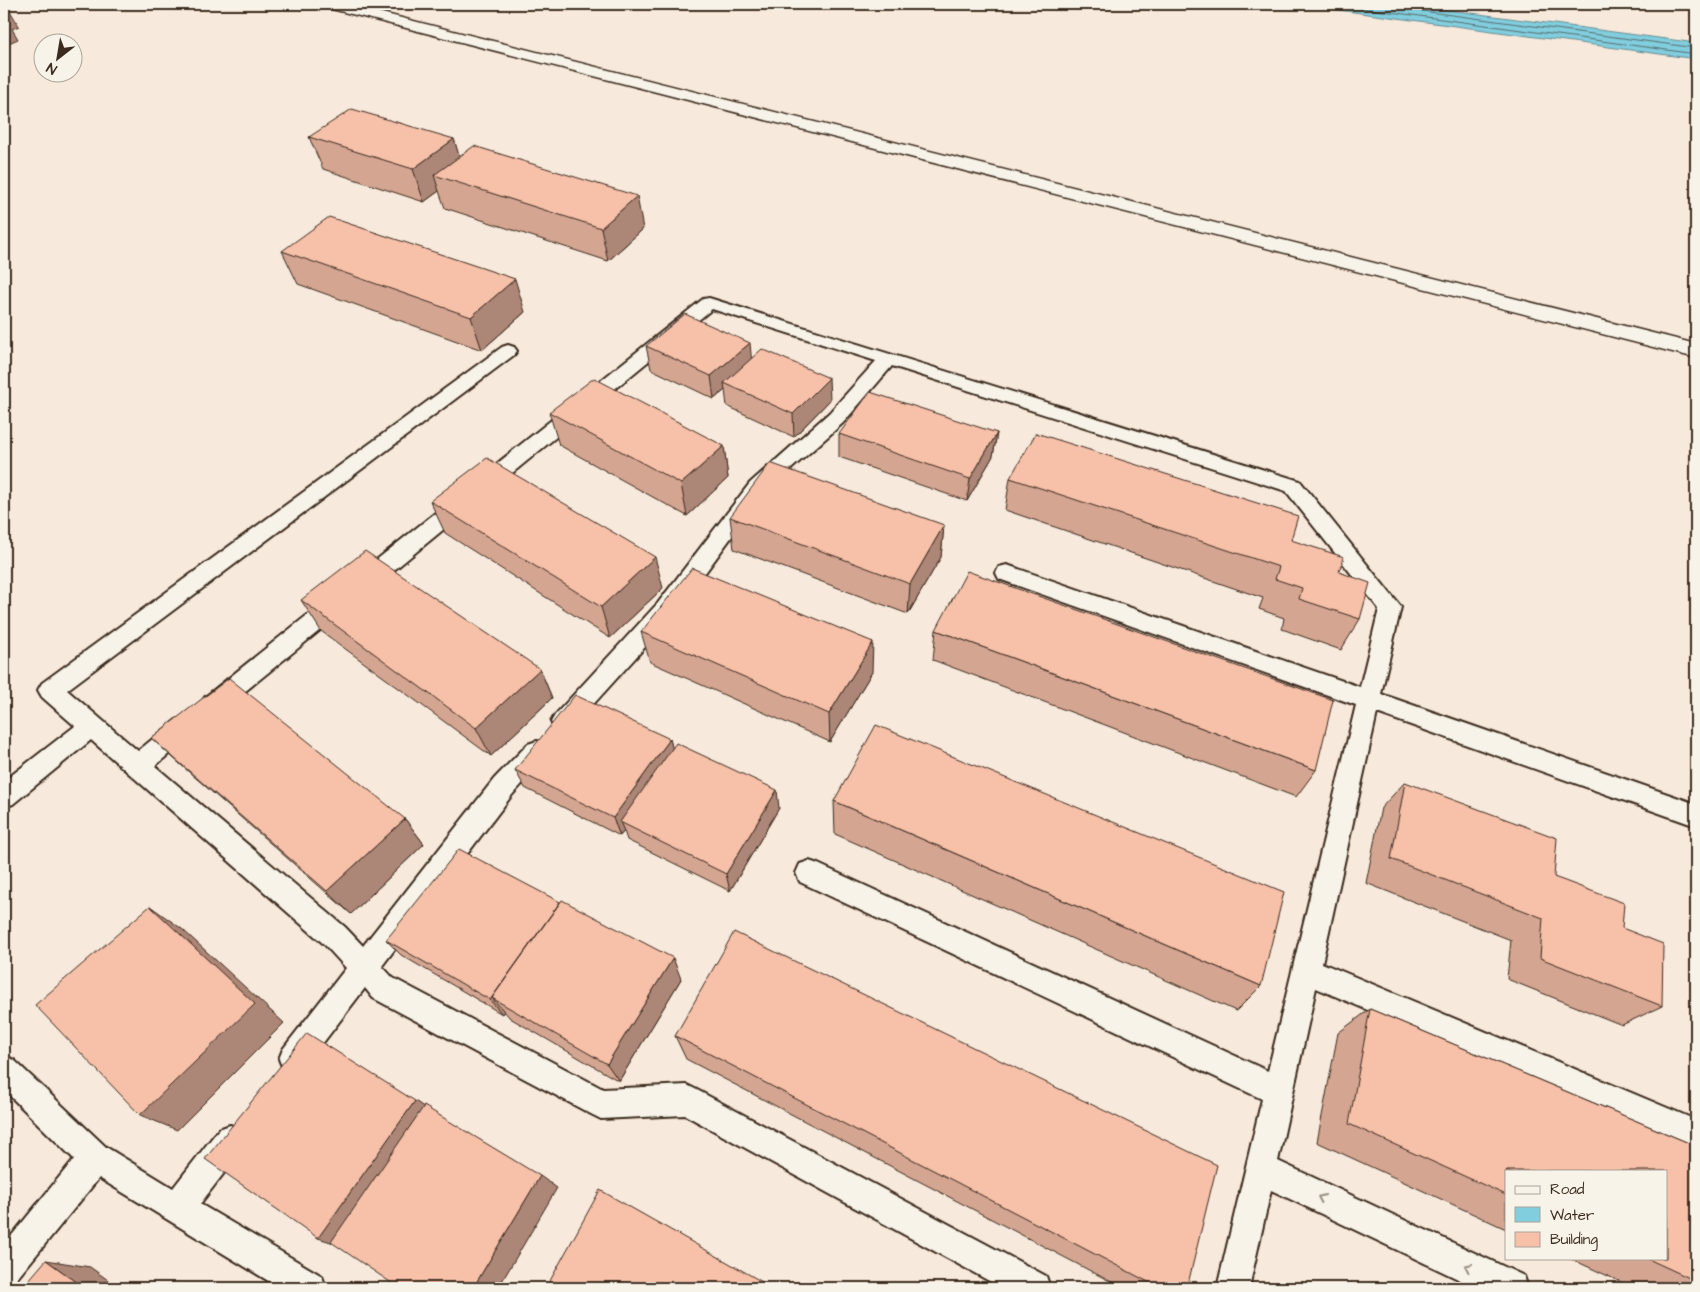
<svg xmlns="http://www.w3.org/2000/svg" width="1700" height="1292" viewBox="0 0 1700 1292" font-family="'Architects Daughter',sans-serif">
<style>
.water{fill:#81cedf;stroke:#658c92}
.lines{fill:none;stroke-linecap:round;stroke-linejoin:round}
.shore{stroke:#576c6b;stroke-width:1}
.service-casing{stroke:#3b2a1e;stroke-width:4}
.tertiary-casing{stroke:#3b2a1e;stroke-width:3}
.service{fill:#f7f3e8;fill-rule:evenodd}
.tertiary{fill:#f7f3e8;fill-rule:evenodd}
.wall{fill:#d4a591;stroke:#3b2a1e}
.shaded-wall{fill:#ac8676;stroke:#3b2a1e}
.building{fill:#f6c0a9;stroke:#3b2a1e}
.oneway{stroke:#998e83}
</style>
<rect width="100%" height="100%" fill="#f7e9db"/>
<filter id="ink" filterUnits="userSpaceOnUse"><feTurbulence type="fractalNoise" baseFrequency=".02" numOctaves="2"/><feDisplacementMap in="SourceGraphic" scale="10" xChannelSelector="R" yChannelSelector="G"/><feConvolveMatrix kernelMatrix="1 2 1 2 8 2 1 2 1" color-interpolation-filters="sRGB"/></filter>
<g filter="url(#ink)">
<path class="water" d="M1295,4H1404L1696,43V59Z"/>
<g class="lines">
<g class="shore">
<path d="M1332,4L1696,54"/>
<path d="M1417,4L1418,9L1422,11L1696,48"/>
</g>
<g class="service-casing">
<g id="service">
<path d="M709,298L1300,481L1401,607L1381,694L1696,804V826L1377,713L1322,963L1696,1120V1150L1316,988L1278,1161L1524,1276L1528,1288H1477L1271,1190L1249,1288H1217L1262,1099L800,882L796,873L800,864L809,861L818,864L1268,1071L1356,705L999,579L996,573L999,567L1007,565L1360,687L1379,609L1286,491L892,366L843,423L764,493L674,615L571,729L563,732L555,729L551,722L555,715L658,603L750,483L829,413L876,361L712,309L371,589L363,591L355,589L352,583L355,577L703,299Z"/>
<path d="M508,345L514,347L517,351L514,355L67,690L138,751L176,720L184,717L192,720L196,727L192,734L155,766L345,927L363,946L494,779L528,744L537,741L546,744L549,751L546,758L512,795L382,966L393,978L603,1089L687,1085L697,1090L1046,1276L1050,1288H1002L685,1115L601,1119L591,1114L373,998L365,988L303,1069L293,1073L283,1069L279,1059L283,1049L346,968L325,945L91,740L13,804L4,807V781L75,726L42,697L38,690L42,683L502,347Z"/>
<path d="M338,594L346,597L349,603L346,609L221,711L213,714L205,711L201,704L205,697L330,597Z"/>
<path d="M4,1055L14,1060L106,1147L173,1188L219,1129L230,1125L241,1129L245,1140L241,1151L200,1204L322,1276L326,1288H280L99,1178L15,1281L4,1286V1245L74,1159L4,1090Z"/>
</g>
</g>
<g class="tertiary-casing">
<path id="tertiary" d="M321,4H346L1696,344V358L324,7Z"/>
</g>
<use href="#service" class="service"/>
<use href="#tertiary" class="tertiary"/>
</g>
<g class="wall">
<path d="M309,137L454,139L459,157L643,229L608,261L445,208L439,191L424,202L323,169Z"/>
<path d="M282,251L525,312L482,350L298,284Z"/>
<path d="M646,346L751,359L830,400L794,437L727,406L725,390L714,399L651,369Z"/>
<path d="M549,412L724,446L728,478L687,516L559,445Z"/>
<path d="M997,433L993,456L967,501L839,457V434Z"/>
<path d="M1010,478L1291,540L1339,572L1360,619L1341,650L1282,629L1284,618L1259,609L1263,598L1005,510Z"/>
<path d="M430,501L663,588L610,638L445,533Z"/>
<path d="M730,517L944,525L941,557L908,614L734,549Z"/>
<path d="M301,600L540,669L552,698L491,756L321,631Z"/>
<path d="M936,630L1316,770L1296,797L933,660Z"/>
<path d="M641,632L872,672L830,742L650,662Z"/>
<path d="M151,738L405,819L424,844L351,914L181,765Z"/>
<path d="M670,739L672,748L779,808L730,891L627,840L624,831L620,836L525,788L515,770Z"/>
<path d="M1405,782L1554,877L1622,928L1662,1006L1622,1025L1507,979L1511,940L1366,883L1381,808Z"/>
<path d="M834,801L1261,986L1236,1011L835,834Z"/>
<path d="M560,902L681,979L619,1081L510,1018L504,1011L502,1014L401,955L386,940Z"/>
<path d="M1370,1009L1696,1146V1288H1634L1569,1258H1666L1506,1171V1229L1317,1142L1338,1033Z"/>
<path d="M675,1036L1187,1288H1123L686,1059Z"/>
</g>
<g class="shaded-wall">
<path d="M6,4L19,26L12,29L18,39L4,45V6Z"/>
<path d="M454,139L464,172L434,175L439,191L424,202L413,169Z"/>
<path d="M637,196L643,229L608,261L601,228Z"/>
<path d="M515,279L525,312L482,350L471,317Z"/>
<path d="M750,343L752,365L724,383L725,390L714,399L711,376Z"/>
<path d="M829,378L830,400L794,437L793,414Z"/>
<path d="M997,433L993,456L967,501L970,479Z"/>
<path d="M724,446L728,478L687,516L681,484Z"/>
<path d="M944,525L941,557L908,614L910,584Z"/>
<path d="M655,557L663,588L610,638L601,607Z"/>
<path d="M873,642L872,672L830,742L829,714Z"/>
<path d="M540,669L552,698L491,756L476,728Z"/>
<path d="M670,739L675,758L620,822L624,831L620,836L613,818Z"/>
<path d="M777,790L779,808L730,891L726,874Z"/>
<path d="M405,819L424,844L351,914L327,891Z"/>
<path d="M560,902L569,917L492,998L504,1011L502,1014L490,1000Z"/>
<path d="M150,906L182,929L284,1023L177,1130L140,1115Z"/>
<path d="M673,958L681,979L619,1081L607,1064Z"/>
<path d="M415,1101L438,1117L347,1247L318,1238Z"/>
<path d="M540,1176L557,1188L498,1288H473Z"/>
<path d="M46,1260L90,1267L119,1288H85Z"/>
</g>
<g class="building">
<path d="M352,109L454,139L413,169L309,137Z"/>
<path d="M474,146L637,196L601,228L434,175Z"/>
<path d="M329,217L515,279L471,317L282,251Z"/>
<path d="M685,314L750,343L711,376L646,346Z"/>
<path d="M762,349L829,378L793,414L724,383Z"/>
<path d="M594,378L724,446L681,484L549,412Z"/>
<path d="M870,392L997,433L970,479L839,434Z"/>
<path d="M1036,433L1298,516L1291,540L1344,557L1339,572L1370,583L1360,619L1299,599L1302,588L1275,579L1279,567L1010,478Z"/>
<path d="M487,458L655,557L601,607L430,501Z"/>
<path d="M770,463L944,525L910,584L730,517Z"/>
<path d="M365,551L540,669L476,728L301,600Z"/>
<path d="M692,568L873,642L829,714L641,632Z"/>
<path d="M967,571L1333,700L1316,770L936,630Z"/>
<path d="M229,678L405,819L327,891L151,738Z"/>
<path d="M575,695L670,739L613,818L515,770Z"/>
<path d="M876,725L1284,892L1261,986L834,801Z"/>
<path d="M676,743L777,790L726,874L620,822Z"/>
<path d="M1405,782L1557,838L1554,877L1624,903L1622,928L1663,944L1662,1006L1540,958L1543,918L1391,859Z"/>
<path d="M459,849L560,902L490,1000L386,940Z"/>
<path d="M562,900L673,958L607,1064L492,998Z"/>
<path d="M150,906L255,1004L140,1115L35,1005Z"/>
<path d="M734,932L1217,1165L1187,1288H1160L675,1036Z"/>
<path d="M1370,1009L1696,1146V1281L1646,1258H1666V1171H1506V1195L1349,1124Z"/>
<path d="M307,1033L415,1101L318,1238L205,1159Z"/>
<path d="M424,1106L540,1176L473,1288H399L331,1242Z"/>
<path d="M600,1190L773,1288H546Z"/>
<path d="M46,1260L85,1288H22Z"/>
</g>
<defs><path id="oneway-chevron" d="M-2-3.5L2.5 0L-2 3.5" fill="none" stroke-width="1.6" stroke-linecap="round" stroke-linejoin="round" transform="scale(1.25)"/></defs>
<g class="oneway">
<use href="#oneway-chevron" transform="translate(1321 1198) rotate(-155)"/>
<use href="#oneway-chevron" transform="translate(1468 1267) rotate(-155)"/>
</g>
</g>
<rect width="1700" height="1292" fill="none" stroke="#f7f3e8" stroke-width="20"/>
<rect x="10" y="10" width="1680" height="1272" fill="none" stroke="#3b2a1e" stroke-width="2" filter="url(#ink)"/>
<rect x="1505" y="1170" width="162" height="90" fill="#f7f3e8" stroke="#aca397"/>
<rect x="1515" y="1186" width="25" height="8" fill="#f7f3e8" stroke="#aca397"/>
<text x="1550" y="1194" font-size="15" fill="#3b2a1e">Road</text>
<rect x="1515" y="1207" width="25" height="15" fill="#81cedf" stroke="#aca397"/>
<text x="1550" y="1220" font-size="15" fill="#3b2a1e">Water</text>
<rect x="1515" y="1232" width="25" height="15" fill="#f6c0a9" stroke="#aca397"/>
<text x="1550" y="1244" font-size="15" fill="#3b2a1e">Building</text>
<g transform="translate(58 58) rotate(211)"><circle r="24" fill="#f7f3e8" stroke="#aca397"/>
<path d="M0-4L9 19L0 12L-9 19Z" fill="#3b2a1e"/>
<text y="-8" font-size="14" font-weight="bold" text-anchor="middle" fill="#3b2a1e">N</text>
</g>
</svg>
